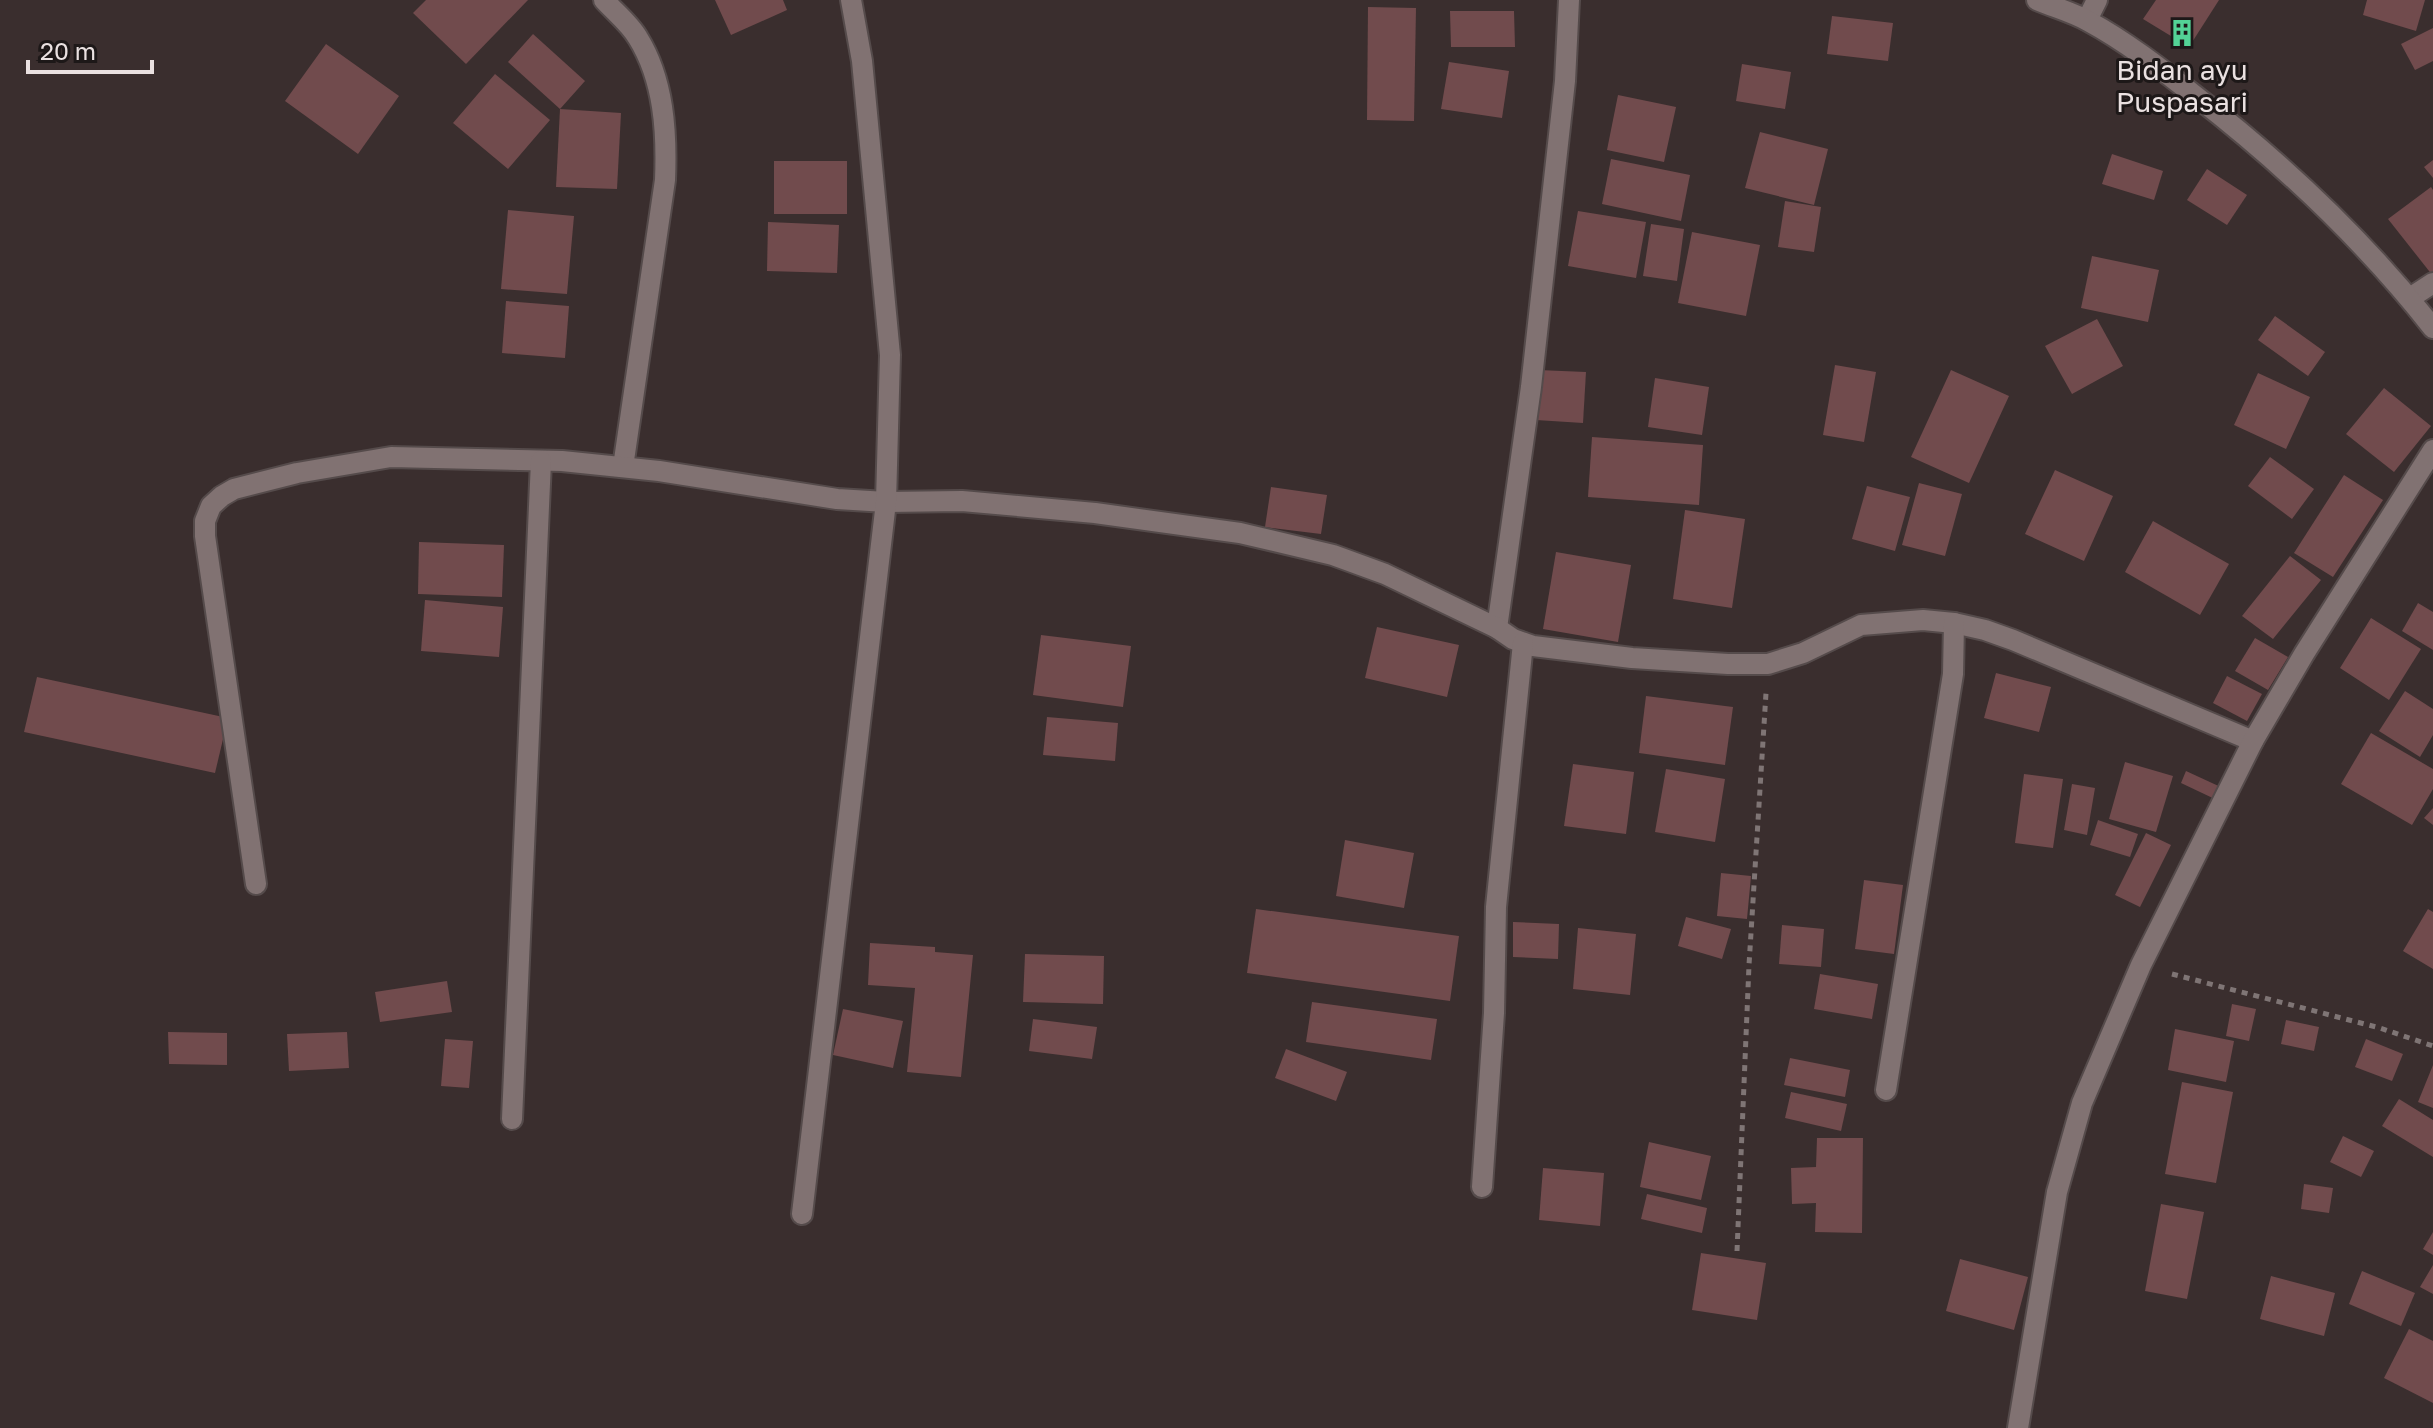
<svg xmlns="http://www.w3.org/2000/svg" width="2433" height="1428" viewBox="0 0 2433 1428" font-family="'Golos Text',sans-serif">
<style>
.building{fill:#714b4d}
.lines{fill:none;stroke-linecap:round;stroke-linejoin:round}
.minor-casing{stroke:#554b4b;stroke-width:24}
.tertiary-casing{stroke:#554b4b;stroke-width:24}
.path{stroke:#7f7575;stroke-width:5;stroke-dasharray:6 6;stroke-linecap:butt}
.minor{stroke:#817272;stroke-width:20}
.tertiary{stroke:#817272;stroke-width:20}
.labels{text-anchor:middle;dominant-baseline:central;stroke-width:6;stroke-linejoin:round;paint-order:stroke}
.poi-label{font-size:28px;fill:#eae1e1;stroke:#1d1818}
</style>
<rect width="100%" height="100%" fill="#3a2e2e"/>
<g class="building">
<path d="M426,0H528L466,64L413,13Z"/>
<path d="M715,0H783L787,10L731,35Z"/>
<path d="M2156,0H2219L2189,47L2143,19Z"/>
<path d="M2367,0H2425L2416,31L2363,15Z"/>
<path d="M1368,7L1416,8L1414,121L1367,120Z"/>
<path d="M1450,11H1514L1515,47H1451Z"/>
<path d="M1832,16L1893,23L1888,61L1827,54Z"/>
<path d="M2433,28V61L2415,70L2401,44Z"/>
<path d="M533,34L585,81L560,109L508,62Z"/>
<path d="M326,44L399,96L358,154L285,101Z"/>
<path d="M1449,62L1509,71L1502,118L1441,109Z"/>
<path d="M1742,64L1791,72L1785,109L1736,101Z"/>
<path d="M495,74L550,120L508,169L453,123Z"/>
<path d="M1618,95L1676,107L1664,162L1607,150Z"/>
<path d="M560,109L621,113L617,189L556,187Z"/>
<path d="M1760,132L1828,149L1814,205L1745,188Z"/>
<path d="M2112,154L2163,171L2154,200L2102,184Z"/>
<path d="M1611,159L1690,175L1681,221L1602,204Z"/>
<path d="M2433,160V178L2424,167Z"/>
<rect x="774" y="161" width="73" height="53"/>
<path d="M2207,169L2247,195L2227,225L2187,200Z"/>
<path d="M2431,187L2433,190V276L2388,219Z"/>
<path d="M1785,201L1821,207L1814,252L1778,247Z"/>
<path d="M508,210L574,216L567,294L501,289Z"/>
<path d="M1578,211L1646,222L1636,278L1568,266Z"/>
<path d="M768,222L839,225L837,273L767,271Z"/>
<path d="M1651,224L1684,229L1677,281L1643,276Z"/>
<path d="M1692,232L1760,245L1746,316L1678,303Z"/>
<path d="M2092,256L2159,270L2148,322L2081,308Z"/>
<path d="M506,301L569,306L565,358L502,353Z"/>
<path d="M2275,316L2325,352L2308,376L2258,340Z"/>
<path d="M2097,319L2123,366L2072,394L2045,346Z"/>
<path d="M1835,365L1876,372L1864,442L1823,435Z"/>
<path d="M1538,370L1586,372L1583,423L1536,420Z"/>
<path d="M1951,370L2009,396L1969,483L1911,457Z"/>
<path d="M2258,373L2310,397L2286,449L2234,425Z"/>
<path d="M1655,378L1709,387L1702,435L1648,427Z"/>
<path d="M2384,388L2431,426L2394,472L2346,434Z"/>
<path d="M1592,437L1703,445L1699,505L1588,497Z"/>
<path d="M2270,457L2314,489L2292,519L2248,486Z"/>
<path d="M2055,470L2113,496L2084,561L2025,534Z"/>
<path d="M2344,475L2383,500L2333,577L2294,553Z"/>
<path d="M1919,483L1962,494L1945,556L1902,545Z"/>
<path d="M1867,486L1910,497L1895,551L1852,539Z"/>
<path d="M1271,487L1327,495L1321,534L1265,527Z"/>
<path d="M1685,510L1745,519L1732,608L1673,599Z"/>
<path d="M2153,521L2229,564L2200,615L2125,572Z"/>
<path d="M419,542L504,545L502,597L418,594Z"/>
<path d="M1556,552L1631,565L1618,642L1543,629Z"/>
<path d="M2290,556L2321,580L2273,639L2242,616Z"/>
<path d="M425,600L503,607L499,657L421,651Z"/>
<path d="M2418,603L2433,612V650L2402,631Z"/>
<path d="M2371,618L2421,649L2389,700L2340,668Z"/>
<path d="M1377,627L1459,645L1447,697L1365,678Z"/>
<path d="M1041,635L1131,646L1123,707L1033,695Z"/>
<path d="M2255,638L2288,657L2268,690L2235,671Z"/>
<path d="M1996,673L2051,687L2039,732L1984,718Z"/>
<path d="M2227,676L2262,694L2247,721L2213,703Z"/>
<path d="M37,677L228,718L215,773L24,732Z"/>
<path d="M2405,691L2433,709V735L2420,757L2379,731Z"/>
<path d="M1646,696L1733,707L1725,765L1639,753Z"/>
<path d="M1047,717L1118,723L1115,761L1043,755Z"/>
<path d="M2371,733L2433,769V789L2412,825L2341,784Z"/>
<path d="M2125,762L2173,776L2156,832L2109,819Z"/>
<path d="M1573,764L1634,772L1626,834L1564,826Z"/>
<path d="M1666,769L1725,779L1715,842L1655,832Z"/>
<path d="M2186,771L2225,789L2219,801L2181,783Z"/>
<path d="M2024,774L2063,779L2053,848L2015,843Z"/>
<path d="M2072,784L2095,788L2087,835L2064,830Z"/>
<path d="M2433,808V825L2424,818Z"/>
<path d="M2098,820L2138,834L2130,857L2090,845Z"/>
<path d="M2146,833L2171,845L2140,907L2115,895Z"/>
<path d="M1345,840L1414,853L1404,908L1336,896Z"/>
<path d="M1721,873L1751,876L1747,919L1717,916Z"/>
<path d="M1864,880L1903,885L1894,954L1855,949Z"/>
<path d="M1256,909L1459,936L1450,1001L1247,973Z"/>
<path d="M2428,909L2433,912V969L2403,951Z"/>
<path d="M1686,917L1731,929L1722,959L1678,946Z"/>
<path d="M1513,922L1559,924L1558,959L1513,957Z"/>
<path d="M1782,925L1824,929L1821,967L1779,964Z"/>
<path d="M1578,928L1636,934L1630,995L1573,989Z"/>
<path d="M870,943L935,947V952L973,955L961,1077L907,1072L915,988L868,985Z"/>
<path d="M1025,954L1104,956L1103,1004L1023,1002Z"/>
<path d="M1820,974L1878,984L1872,1019L1814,1009Z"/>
<path d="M447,981L452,1012L380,1022L375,992Z"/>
<path d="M1312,1002L1437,1019L1431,1060L1306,1042Z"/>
<path d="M2232,1004L2256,1009L2249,1041L2226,1036Z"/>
<path d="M843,1009L903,1021L893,1068L833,1055Z"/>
<path d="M1033,1019L1097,1027L1092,1059L1029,1051Z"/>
<path d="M2286,1020L2319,1027L2314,1051L2281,1044Z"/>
<path d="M2175,1029L2234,1041L2226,1082L2168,1070Z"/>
<path d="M168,1032L227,1033V1065L169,1064Z"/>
<path d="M347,1032L349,1068L289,1071L287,1034Z"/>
<path d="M445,1039L473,1041L469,1088L441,1086Z"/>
<path d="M2366,1039L2403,1054L2392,1081L2355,1067Z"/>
<path d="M1286,1049L1347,1072L1336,1101L1275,1078Z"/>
<path d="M1790,1058L1850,1070L1845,1097L1784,1085Z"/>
<path d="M2433,1065V1108L2418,1102Z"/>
<path d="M2182,1082L2233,1092L2216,1183L2165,1174Z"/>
<path d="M1791,1092L1847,1104L1841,1131L1785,1118Z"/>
<path d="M2399,1099L2433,1120V1157L2382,1126Z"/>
<path d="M2343,1136L2374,1151L2361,1177L2330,1162Z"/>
<path d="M1817,1138H1863L1862,1233L1815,1232L1816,1203L1792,1204L1791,1168L1816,1167Z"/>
<path d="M1649,1142L1711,1156L1701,1200L1640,1187Z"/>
<path d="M1543,1168L1604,1173L1600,1226L1539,1220Z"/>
<path d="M2304,1184L2333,1188L2329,1213L2301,1209Z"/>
<path d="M1647,1194L1707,1208L1702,1233L1641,1219Z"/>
<path d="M2161,1204L2204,1212L2187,1299L2145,1291Z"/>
<path d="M2433,1232V1255L2423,1249Z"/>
<path d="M1701,1253L1766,1263L1757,1320L1692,1310Z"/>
<path d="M1960,1259L2028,1277L2014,1330L1946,1311Z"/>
<path d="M2433,1265V1294L2420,1287Z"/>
<path d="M2362,1271L2415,1293L2401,1326L2349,1304Z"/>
<path d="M2271,1276L2335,1293L2324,1336L2260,1319Z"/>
<path d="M2409,1329L2433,1341V1403L2384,1378Z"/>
</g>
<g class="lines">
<g class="minor-casing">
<g id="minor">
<path d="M604,0C615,12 630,24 638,38C664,80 667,132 665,180L623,467"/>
<path d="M2087,20L2097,0"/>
<path d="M2410,298L2433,283"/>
<path d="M1497,628L1531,387L1565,81L1569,0"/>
<path d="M256,884L205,536V521L211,506L222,496L234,489L297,473L391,457L562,461L659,471L837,499L886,502L962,501L1095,513L1240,533L1333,555L1385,574L1497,628L1513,639L1533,646L1632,658L1728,664H1768L1803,653L1861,625L1923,620L1954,623L1985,630L2013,640L2253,741"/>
<path d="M1886,1090L1953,674L1954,623"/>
<path d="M512,1119L541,461"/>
<path d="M1482,1187L1494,1013L1496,907L1523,643"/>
<path d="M802,1214L886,502L890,355L862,61L851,0"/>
<path d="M2018,1428L2057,1192L2082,1103L2141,965L2253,741L2304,654L2433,450"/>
</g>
</g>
<g class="tertiary-casing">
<path id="tertiary" d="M2037,0C2053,7 2072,12 2088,21C2125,41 2160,68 2193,94C2281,162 2364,240 2433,328"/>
</g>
<g class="path">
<path d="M2172,974L2380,1028L2433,1046"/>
<path d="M1737,1251L1749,965L1766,693"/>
</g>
<use href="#minor" class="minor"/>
<use href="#tertiary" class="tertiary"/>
</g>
<defs>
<g id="building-bare" transform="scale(2.16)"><path d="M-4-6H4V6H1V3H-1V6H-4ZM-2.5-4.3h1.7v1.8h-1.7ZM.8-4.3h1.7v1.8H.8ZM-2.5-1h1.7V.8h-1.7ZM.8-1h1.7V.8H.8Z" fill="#53d396" stroke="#1d1818" stroke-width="2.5" paint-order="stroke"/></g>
</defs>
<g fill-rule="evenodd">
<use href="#building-bare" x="2182" y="33"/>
</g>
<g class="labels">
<g class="poi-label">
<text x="2182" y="69">Bidan ayu<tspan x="2182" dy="32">Puspasari</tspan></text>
</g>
</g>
<path d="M28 60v12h124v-12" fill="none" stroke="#eae1e1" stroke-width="4"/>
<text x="40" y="60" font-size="24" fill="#eae1e1" stroke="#1d1818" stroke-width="6" paint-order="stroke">20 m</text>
</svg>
